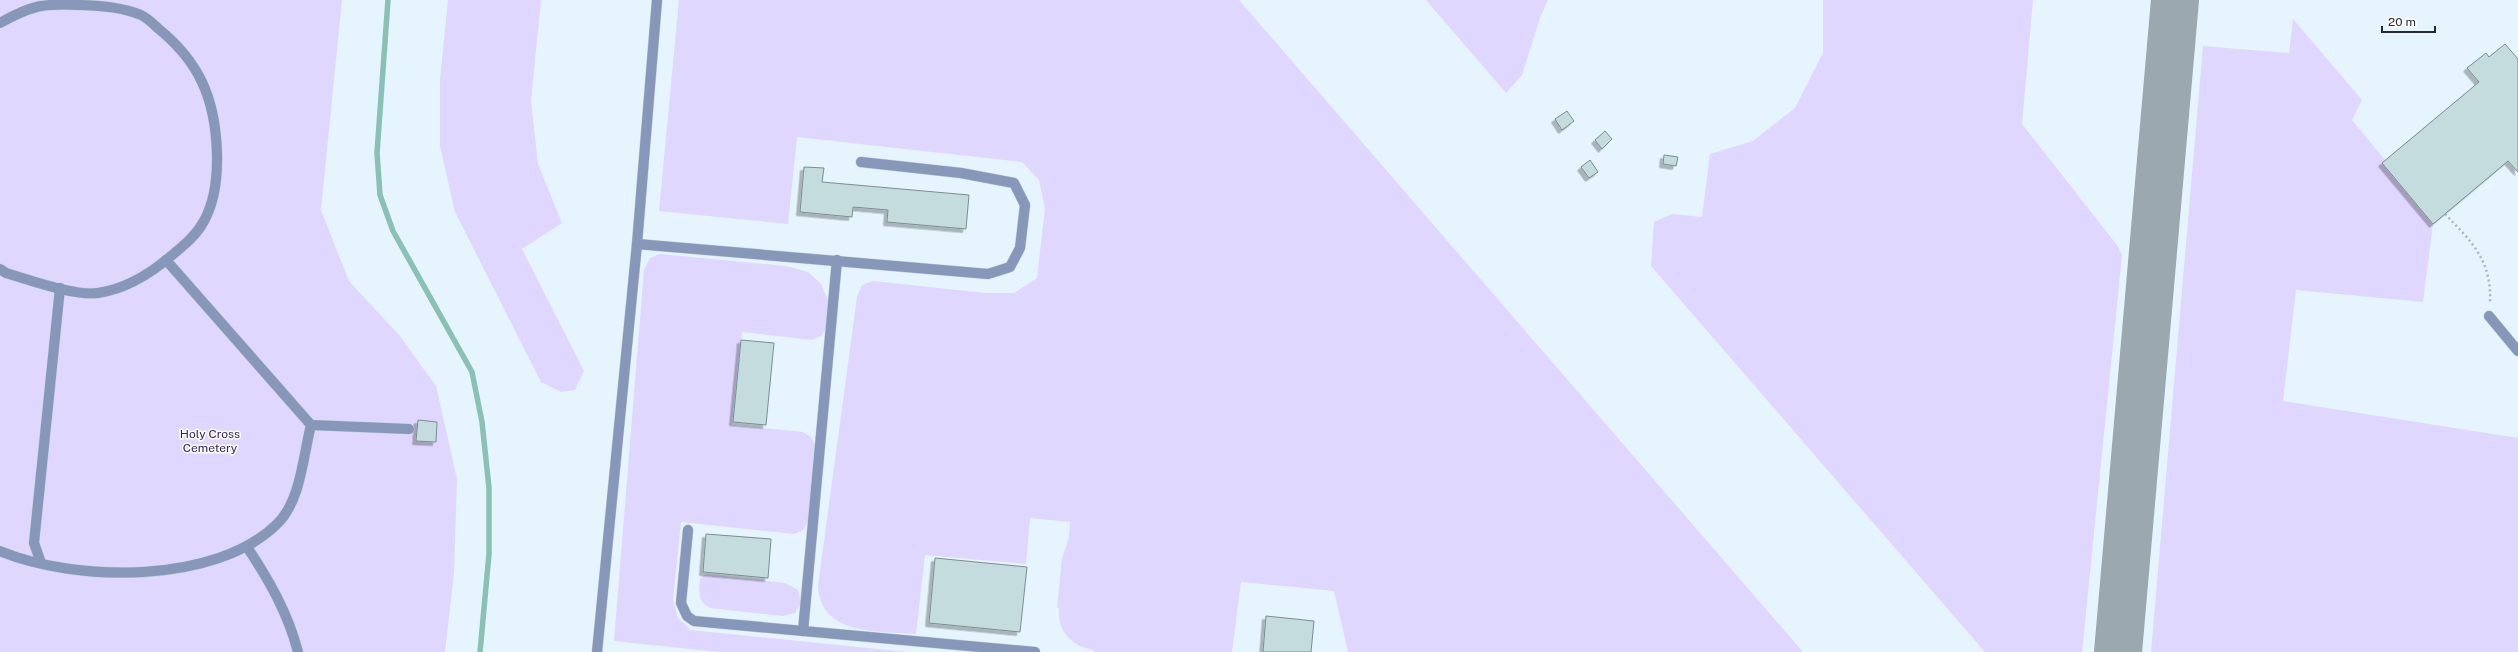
<svg xmlns="http://www.w3.org/2000/svg" width="2518" height="652" viewBox="0 0 2518 652" font-family="'Public Sans',sans-serif">
<style>
.green{fill:#dfd7fd}
.lines{fill:none;stroke-linecap:round;stroke-linejoin:round}
.stream{stroke:#8ac1b5;stroke-width:5.5}
.taxiway{stroke:#9ca8b0;stroke-width:48}
.building{fill:#c5dcdf;stroke:#798e91;filter:url(#shadow)}
.minor-casing{stroke:#c3d0d9;stroke-width:11}
.path{stroke:#aab5be;stroke-width:2.5;stroke-dasharray:2 3;stroke-linecap:butt}
.minor{stroke:#8797b9;stroke-width:10}
.labels{text-anchor:middle;dominant-baseline:central;stroke-width:3;stroke-linejoin:round;paint-order:stroke}
.park-label{font-size:12px;fill:#312155;stroke:#fff}
</style>
<defs>
<filter id="shadow"><feDropShadow dx="-3.5" dy="3.5" stdDeviation="0" flood-color="#0004"/></filter>
</defs>
<rect width="100%" height="100%" fill="#e6f4fe"/>
<g class="green">
<path d="M0,0H342L321,210L349,281L399,335L436,386L457,479L454,573L445,652H0Z"/>
<path d="M448,0H541L531,101L538,164L562,223L522,249L584,371L575,390L561,392L541,382L455,212L440,146V80Z"/>
<path d="M679,0H1239L1803,652H1348L1334,591L1241,582L1232,652H1094V650C1072,647 1057,631 1059,608H1057L1062,558L1069,538L1070,522L1030,518L1026,564L925,555L916,634C880,631 820,636 818,586L857,297L862,285L873,281L985,293H1014L1037,278L1045,208L1039,180L1022,162L797,137L788,224L659,211Z"/>
<path d="M1426,0H1548L1540,18L1522,75L1506,93Z"/>
<path d="M1823,0H2033L2022,124L2117,245L2122,255L2082,652H1985L1651,266L1654,222L1672,214L1702,217L1710,154L1753,141L1795,108L1823,53Z"/>
<path d="M2293,19L2362,100L2352,120L2385,160L2382,163L2433,224L2423,302L2296,290L2283,401L2518,438V652H2151L2203,46L2289,53Z"/>
<path d="M660,254L786,266L808,272L821,284L828,300L825,330L821,336L812,340L742,332L732,425L803,432L811,437L815,445L808,521L803,530L794,534L681,522L673,600L678,618L691,630L907,652H719L614,641L644,270L650,258Z"/>
<path d="M706,574L785,583L798,590L801,603L795,613L783,616L710,608C697,601 699,593 700,579Z"/>
</g>
<g class="lines">
<path class="stream" d="M388,0L377,153L380,195L393,231L472,372L482,422L489,488V554L480,652"/>
<path class="taxiway" d="M2118,652L2175,0"/>
</g>
<g class="building">
<path d="M2505,44L2518,59V172L2508,161L2433,224L2382,163L2479,82L2467,68L2486,53L2489,57Z"/>
<path d="M1567,111L1574,121L1562,130L1555,119Z"/>
<path d="M1605,131L1612,139L1602,149L1595,140Z"/>
<path d="M1664,155L1678,157L1676,166L1663,164Z"/>
<path d="M1590,160L1598,172L1589,178L1581,167Z"/>
<path d="M804,167L824,168L822,182L969,195L966,229L887,222L888,210L853,207L852,217L800,212Z"/>
<path d="M741,340L774,343L766,425L733,422Z"/>
<path d="M418,420L437,422L436,442L416,441Z"/>
<path d="M706,534L771,539L768,578L703,572Z"/>
<path d="M935,558L1027,567L1020,632L929,623Z"/>
<path d="M1266,616L1314,621L1311,652H1263Z"/>
</g>
<g class="lines">
<g class="minor-casing">
<g id="minor">
<path d="M0,23C32,5 44,3 81,5C101,6 122,7 141,15C148,18 154,25 160,30C177,44 192,61 202,82C219,118 224,185 204,221C196,236 183,246 171,256C150,274 126,289 98,293C74,296 30,280 6,273L0,269"/>
<path d="M637,244L988,274L1010,267L1020,248L1025,205L1014,183L961,173L861,162"/>
<path d="M2489,316L2518,351"/>
<path d="M311,425L409,429"/>
<path d="M688,530L681,603L687,616L694,621L1035,652"/>
<path d="M247,547C269,580 288,613 298,652"/>
<path d="M0,551C75,582 215,585 277,524C301,501 303,456 311,425L166,260"/>
<path d="M41,563L34,543L60,288"/>
<path d="M803,631L837,260"/>
<path d="M597,652L637,244L657,0"/>
</g>
</g>
<path class="path" d="M2445,214C2473,243 2492,261 2490,304"/>
<use href="#minor" class="minor"/>
</g>
<g class="labels">
<g class="park-label">
<text x="210" y="434">Holy Cross<tspan x="210" dy="14">Cemetery</tspan></text>
</g>
</g>
<path d="M2382 26v6h53v-6" fill="none" stroke="#242a2f" stroke-width="2"/>
<text x="2388" y="26" font-size="12" fill="#242a2f" stroke="#ffffff" stroke-width="3" paint-order="stroke">20 m</text>
</svg>
